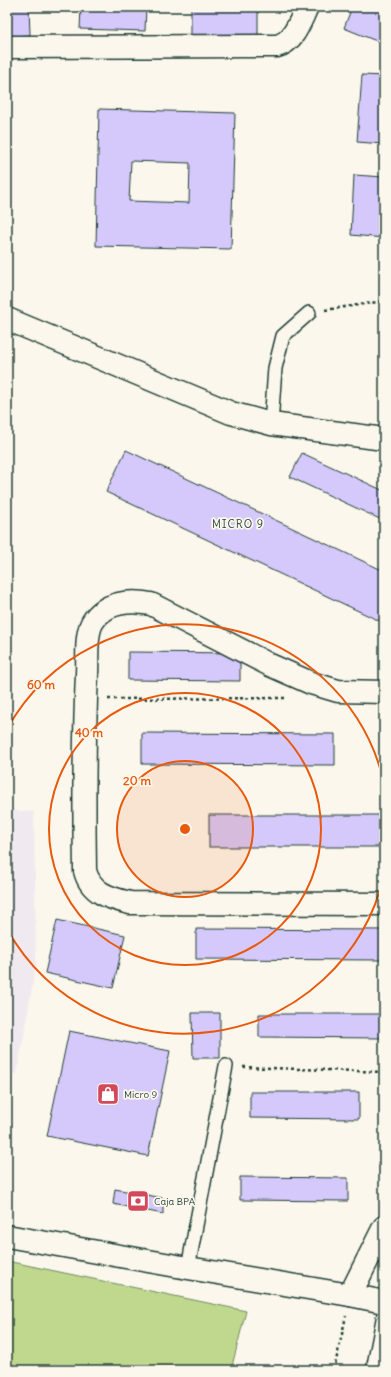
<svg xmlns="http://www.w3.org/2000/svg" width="391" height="1377" viewBox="0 0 391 1377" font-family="Delius,sans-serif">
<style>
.built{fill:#f0e9f0}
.green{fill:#c0d88e;stroke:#708a61}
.building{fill:#d5c9fb;stroke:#1f3d34;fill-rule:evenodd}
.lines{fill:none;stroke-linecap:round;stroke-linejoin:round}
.lane-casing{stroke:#1f3d34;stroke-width:16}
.street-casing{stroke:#1f3d34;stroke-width:25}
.secondary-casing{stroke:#1f3d34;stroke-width:25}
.path{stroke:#1f3d34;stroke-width:2.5;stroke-dasharray:3 3;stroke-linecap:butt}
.lane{stroke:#fbf7ec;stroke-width:13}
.street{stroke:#fbf7ec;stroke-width:22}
.secondary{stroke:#fbf7ec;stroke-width:22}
.ring{fill:none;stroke:#e8590c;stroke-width:2}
.labels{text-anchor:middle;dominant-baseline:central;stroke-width:3.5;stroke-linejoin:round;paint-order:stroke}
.poi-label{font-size:10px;fill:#1f3d34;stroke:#fbf7ec;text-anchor:start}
.neighbourhood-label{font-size:11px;letter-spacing:1px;fill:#1f3d34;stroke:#fbf7ec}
.centre{fill:#e8590c;stroke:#fbf7ec;stroke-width:2}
.ring-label{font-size:12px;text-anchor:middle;font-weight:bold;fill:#e8590c;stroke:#fbf7ec;stroke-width:3.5;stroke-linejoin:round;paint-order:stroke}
</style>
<rect width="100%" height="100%" fill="#fbf7ec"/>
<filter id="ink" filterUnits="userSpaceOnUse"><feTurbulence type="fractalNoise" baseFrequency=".025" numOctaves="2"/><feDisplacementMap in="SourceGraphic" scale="8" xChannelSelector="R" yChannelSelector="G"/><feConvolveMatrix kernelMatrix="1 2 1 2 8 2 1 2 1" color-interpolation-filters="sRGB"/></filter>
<g filter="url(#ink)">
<path class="built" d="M7,810L34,812L36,965L17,1074H7Z"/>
<path class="green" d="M7,1261L246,1311L231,1370H7Z"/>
<g class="building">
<path d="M7,7H29L30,35L7,36Z"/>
<path d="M81,7H146L145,31L80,29Z"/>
<path d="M191,7H258V38L191,37Z"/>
<path d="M352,7H384V44L344,28Z"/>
<path d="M362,75L384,76V144L357,142Z"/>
<path d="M99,109L235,113L231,249L96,246ZM131,161L190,163L189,203L129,201Z"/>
<path d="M354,175L384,177V238L351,235Z"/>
<path d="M126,450L384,571V623L106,492Z"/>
<path d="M302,453L384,491V521L290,477Z"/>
<path d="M128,652L240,653V681L128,680Z"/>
<path d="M142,733L335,734V765L142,764Z"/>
<rect x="209" y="815" width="175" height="32"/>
<path d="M57,920L125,935L113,988L45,973Z"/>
<path d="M196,929L384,930V960L196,959Z"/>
<path d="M192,1013H220V1058H193Z"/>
<path d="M259,1014H384V1038L259,1037Z"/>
<path d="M69,1031L170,1051L148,1156L47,1136Z"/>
<path d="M250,1092H359V1119L250,1118Z"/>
<path d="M240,1177L348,1178V1201L240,1200Z"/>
<path d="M115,1189L163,1198V1214L113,1204Z"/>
</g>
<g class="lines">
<g class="lane-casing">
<g id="lane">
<path d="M271,424L275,368L283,336L309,313"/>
<path d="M188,1268L226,1066"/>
<path d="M373,1370L384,1314"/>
</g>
</g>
<g class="street-casing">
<g id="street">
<path d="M7,47L277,46C294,42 300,21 307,7"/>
<path d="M7,319L231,413L271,424L384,439"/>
<path d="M384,692L338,691L311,683L270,665L151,604C129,600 104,602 92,623C85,637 88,659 87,674C84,740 84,806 85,871C91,893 109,898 130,903L384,904"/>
<path d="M350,1295L384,1302"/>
</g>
</g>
<g class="secondary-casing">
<path id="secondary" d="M7,1236L188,1268L350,1295L384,1227"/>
</g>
<g class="path">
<path d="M325,310L384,301"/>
<path d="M108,699L287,698"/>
<path d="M243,1067L384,1072"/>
<path d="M334,1370L346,1316"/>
</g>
<use href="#lane" class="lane"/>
<use href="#street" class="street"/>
<use href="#secondary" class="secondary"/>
</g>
</g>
<circle cx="185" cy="829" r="68" fill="#e8590c" fill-opacity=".12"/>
<g class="ring">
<circle cx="185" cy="829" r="68"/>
<circle cx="185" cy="829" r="136"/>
<path d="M384 875A204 204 0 0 1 7 929M7 729A204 204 0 0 1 384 783"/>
</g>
<defs>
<g id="shop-square" transform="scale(1.15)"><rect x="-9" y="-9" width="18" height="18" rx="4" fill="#d1495b" stroke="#fbf7ec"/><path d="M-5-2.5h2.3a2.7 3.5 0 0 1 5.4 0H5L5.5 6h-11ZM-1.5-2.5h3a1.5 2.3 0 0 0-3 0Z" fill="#fff"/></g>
<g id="bank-square" transform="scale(1.15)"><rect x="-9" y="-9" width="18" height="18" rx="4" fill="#d1495b" stroke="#fbf7ec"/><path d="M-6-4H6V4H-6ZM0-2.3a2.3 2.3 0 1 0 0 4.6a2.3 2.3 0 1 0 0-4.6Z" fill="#fff"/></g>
</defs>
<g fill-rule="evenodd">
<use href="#shop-square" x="108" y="1094"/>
<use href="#bank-square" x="138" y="1201"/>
</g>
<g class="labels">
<g class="poi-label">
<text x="124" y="1094">Micro 9</text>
<text x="154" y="1201">Caja BPA</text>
</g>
<g class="neighbourhood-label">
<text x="238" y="524">MICRO 9</text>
</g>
</g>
<circle cx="185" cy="829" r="6" class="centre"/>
<g class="ring-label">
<text x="41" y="689">60 m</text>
<text x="89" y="737">40 m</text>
<text x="137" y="785">20 m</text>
</g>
<rect width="391" height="1377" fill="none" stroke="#fbf7ec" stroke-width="24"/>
<rect x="12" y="12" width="367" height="1353" fill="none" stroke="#1f3d34" stroke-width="1.5" filter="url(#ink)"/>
</svg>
